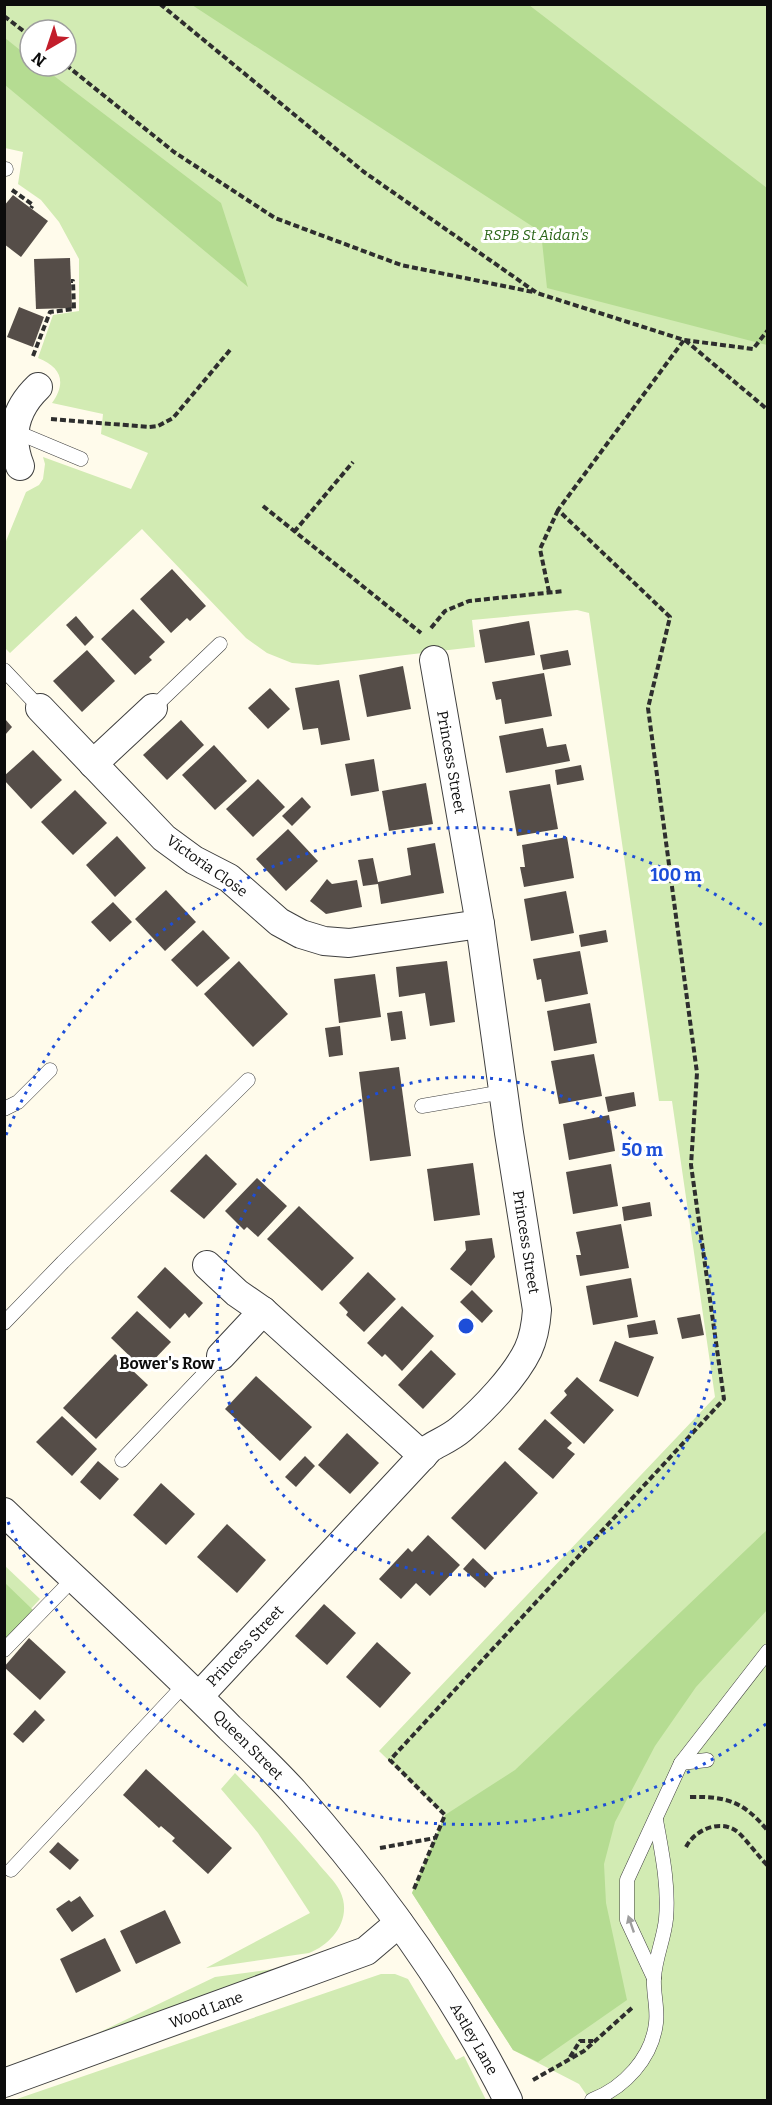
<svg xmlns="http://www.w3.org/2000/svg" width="772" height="2105" viewBox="0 0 772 2105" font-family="Bitter,serif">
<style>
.green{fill:#d2ebb3;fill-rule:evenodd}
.forest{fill:#b5dc92}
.building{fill:#554d48}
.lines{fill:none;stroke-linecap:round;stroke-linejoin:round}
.service-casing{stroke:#3f3f3f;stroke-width:15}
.minor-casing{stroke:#3f3f3f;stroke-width:30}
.path{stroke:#2e2e2e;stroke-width:4;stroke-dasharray:6 3;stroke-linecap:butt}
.service{stroke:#fff;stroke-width:14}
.minor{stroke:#fff;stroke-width:28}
.oneway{fill:#9e9e9e}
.ring{fill:none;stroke:#1d4ed8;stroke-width:3;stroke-dasharray:3 6}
.labels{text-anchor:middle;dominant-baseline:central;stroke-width:6;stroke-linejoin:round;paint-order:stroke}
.park-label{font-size:15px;font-style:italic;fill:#2c661a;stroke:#fff}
.street-label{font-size:15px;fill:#0c0c0c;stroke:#fff}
.neighbourhood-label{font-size:16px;font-weight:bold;fill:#0c0c0c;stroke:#fff}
.centre{fill:#1d4ed8;stroke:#fff;stroke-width:3}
.ring-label{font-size:18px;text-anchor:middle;font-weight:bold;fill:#1d4ed8;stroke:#fff;stroke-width:6;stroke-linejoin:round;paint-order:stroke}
</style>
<rect width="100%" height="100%" fill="#fffbeb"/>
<g class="green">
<path d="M5,5H767V2100H590L579,2084L513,2050L412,1893L445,1815L379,1751L715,1397L672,1101H659L589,613L577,610L472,620L475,647L318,665L292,663L267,653L246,638L142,529L10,653L5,648L4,546L26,492L39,485L43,479L45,464L43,457L131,489L148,453L101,434L103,414L52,403C67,382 61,367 38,358L53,315L79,311V259L59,222L41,200L18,184L23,152L5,148ZM30,30H66V66H30Z"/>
<path d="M4,1565L40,1599L5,1637H4Z"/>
<path d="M235,1773C263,1802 291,1831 317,1862C324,1871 335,1881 340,1891C353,1918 333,1944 309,1953L206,1968L310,1913L258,1833L221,1789Z"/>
<path d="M303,1965L98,2033L215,1977Z"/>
<path d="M381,1974H395L408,1979L456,2060L464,2056L486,2100H14Z"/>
</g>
<g class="forest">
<path d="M192,5H529L767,188V345L547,288L541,232Z"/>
<path d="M5,38L30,58V66H41L221,203L248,287L5,85Z"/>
<path d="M767,1530V1610L696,1687L655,1746L615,1822L604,1864L606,1903L627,2000L538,2062L513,2050L412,1893L445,1815L515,1770Z"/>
<path d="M4,1582L33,1610L5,1641H4Z"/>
</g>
<g class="building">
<path d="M13,195L48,221L21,257L4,244V206Z"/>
<path d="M70,258L72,308L36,309L34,259Z"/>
<path d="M19,307L44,317L33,347L7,337Z"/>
<path d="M172,569L206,606L190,621L187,618L171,633L140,599Z"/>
<path d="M133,609L165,642L149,657L152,660L135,675L101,639Z"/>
<path d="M76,616L94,637L85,646L66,625Z"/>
<path d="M529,621L535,655L485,663L479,630Z"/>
<path d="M87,650L115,681L82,712L53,681Z"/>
<path d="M568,650L571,665L543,670L540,655Z"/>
<path d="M403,666L411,709L367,717L359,675Z"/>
<path d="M544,673L552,716L505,724L501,699L496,700L492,682Z"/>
<path d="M339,680L350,740L321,745L318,728L303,730L295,688Z"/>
<path d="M270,688L290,709L268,729L248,708Z"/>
<path d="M5,719L12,727L5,735Z"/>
<path d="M181,720L204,745L167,780L143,755Z"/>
<path d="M543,728L547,747L566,744L570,761L506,773L499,736Z"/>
<path d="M214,745L247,781L215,810L182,775Z"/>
<path d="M33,750L62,780L31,809L4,780V776Z"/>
<path d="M374,759L379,791L351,796L345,764Z"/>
<path d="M581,765L584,780L557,785L555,770Z"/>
<path d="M258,779L285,807L253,837L226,809Z"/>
<path d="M426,783L433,824L389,831L382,791Z"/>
<path d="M550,784L558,829L517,836L509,791Z"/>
<path d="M75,790L107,823L73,855L41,822Z"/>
<path d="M302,797L311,807L292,826L282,816Z"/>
<path d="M288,829L318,861L286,891L256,859Z"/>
<path d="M117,836L146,868L115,897L86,865Z"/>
<path d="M567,837L574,878L524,887L520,867H525L522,845Z"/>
<path d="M435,843L444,893L381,904L378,884L363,886L358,860L373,858L378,882L411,875L407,848Z"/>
<path d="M327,879L332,884L357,880L362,907L326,914L310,901Z"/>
<path d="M166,890L196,922L165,951L135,919Z"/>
<path d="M566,891L574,933L531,941L524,899Z"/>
<path d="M113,902L132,922L110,942L91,922Z"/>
<path d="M203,930L230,958L197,987L171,960Z"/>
<path d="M606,930L608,942L581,947L579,935Z"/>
<path d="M580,951L588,994L545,1002L541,979L537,980L533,959Z"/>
<path d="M239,961L288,1014L253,1047L204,994Z"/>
<path d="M447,961L455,1022L430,1026L425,993L399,997L396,967Z"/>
<path d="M375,974L381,1017L339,1023L334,979Z"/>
<path d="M590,1003L597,1043L554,1051L547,1011Z"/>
<path d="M402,1011L406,1039L391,1041L387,1013Z"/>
<path d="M340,1026L343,1055L329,1057L325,1028Z"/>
<path d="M594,1054L602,1096L559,1104L551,1061Z"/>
<path d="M399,1067L411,1156L370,1161L359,1072Z"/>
<path d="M634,1092L636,1106L608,1112L605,1097Z"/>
<path d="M609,1115L615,1151L569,1160L563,1124Z"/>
<path d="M206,1154L237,1184L204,1219L170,1191Z"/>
<path d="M473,1163L480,1215L434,1221L427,1169Z"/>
<path d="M611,1164L618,1206L573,1214L566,1172Z"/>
<path d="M257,1178L287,1206L258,1237L247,1227L244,1230L225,1211Z"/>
<path d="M650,1202L652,1216L624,1221L622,1207Z"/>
<path d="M299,1206L354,1258L322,1291L267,1239Z"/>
<path d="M621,1224L629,1268L580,1276L576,1255H581L576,1232Z"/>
<path d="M492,1238L495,1257L471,1286L450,1269L466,1250L465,1241Z"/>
<path d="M165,1267L203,1303L189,1318L185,1313L170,1329L137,1297Z"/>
<path d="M368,1272L396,1299L364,1332L346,1315L348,1312L339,1303Z"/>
<path d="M631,1278L638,1317L593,1325L586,1286Z"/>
<path d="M472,1290L493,1311L482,1323L460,1302Z"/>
<path d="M402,1306L434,1336L402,1371L385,1354L382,1357L367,1343Z"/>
<path d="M137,1311L171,1342L144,1370L111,1338Z"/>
<path d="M700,1314L704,1335L682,1339L677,1318Z"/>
<path d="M655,1320L658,1334L629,1338L627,1325Z"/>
<path d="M615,1341L654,1357L638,1397L599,1381Z"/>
<path d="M431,1350L456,1374L423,1409L398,1385Z"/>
<path d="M115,1354L148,1385L96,1439L63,1408Z"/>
<path d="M256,1376L312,1427L280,1461L225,1409Z"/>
<path d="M577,1377L614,1410L584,1444L550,1413L567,1395L564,1391Z"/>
<path d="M62,1416L97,1449L72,1476L36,1442Z"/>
<path d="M545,1419L572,1443L567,1448L575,1454L553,1479L518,1449Z"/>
<path d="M347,1433L379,1463L350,1494L318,1465Z"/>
<path d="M305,1456L315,1466L296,1487L285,1477Z"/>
<path d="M98,1461L119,1479L100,1500L80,1482Z"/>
<path d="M505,1461L538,1493L485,1550L451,1518Z"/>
<path d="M161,1483L195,1514L166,1545L133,1515Z"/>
<path d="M227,1524L266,1560L237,1593L197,1557Z"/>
<path d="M428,1535L460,1565L430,1596L416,1583L401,1599L379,1579L408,1548L412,1552Z"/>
<path d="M473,1558L494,1578L485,1588L463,1569Z"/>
<path d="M324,1604L356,1633L327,1665L295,1636Z"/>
<path d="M29,1638L66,1672L40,1700L4,1667Z"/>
<path d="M377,1642L411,1673L380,1708L346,1677Z"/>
<path d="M35,1710L45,1720L23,1743L13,1734Z"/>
<path d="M146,1769L232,1848L208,1874L172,1841L175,1838L161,1826L159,1828L123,1795Z"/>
<path d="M58,1842L79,1860L70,1870L49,1852Z"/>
<path d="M80,1896L94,1916L72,1932L56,1909L69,1900L71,1902Z"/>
<path d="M165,1910L181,1943L136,1964L120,1931Z"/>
<path d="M105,1938L121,1971L76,1993L60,1959Z"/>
</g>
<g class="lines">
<g class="service-casing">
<g id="service">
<path d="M4,169H6"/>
<path d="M14,431L81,459"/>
<path d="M4,670L40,708"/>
<path d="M153,708L220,644"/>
<path d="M422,1106L503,1092"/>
<path d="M4,1109L18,1102L50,1070"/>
<path d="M4,1323L63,1262L248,1080"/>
<path d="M122,1460L221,1356"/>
<path d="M4,1650L74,1578"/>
<path d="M681,1763L707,1760"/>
<path d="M11,1870L186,1683"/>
<path d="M654,1978L627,1920V1880L681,1763L768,1651"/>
<path d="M592,2100C624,2088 652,2058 656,2023C658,2008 653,1993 654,1978C655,1958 664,1939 666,1919C669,1886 662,1853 656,1820"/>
</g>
</g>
<g class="minor-casing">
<g id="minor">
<path d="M20,466C8,436 15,409 38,387"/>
<path d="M40,708L164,838L194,860L229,878L279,922L301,934L324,941L349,943L480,924"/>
<path d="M93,764L153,708"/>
<path d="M207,1265L237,1293L263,1311L423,1456"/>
<path d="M221,1356L263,1311"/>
<path d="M4,1512C79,1584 157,1654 230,1728C252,1749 274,1770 294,1792C377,1886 452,1988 508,2100"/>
<path d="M199,1696L430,1448C440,1442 452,1437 461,1429C484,1409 515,1377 528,1350C534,1337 536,1324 537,1310L509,1133L480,924L434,660"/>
<path d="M4,2083L366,1951L399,1923"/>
</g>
</g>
<g class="path">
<path d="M160,4L364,172L537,293L684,340L753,349L768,330"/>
<path d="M4,16L30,36"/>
<path d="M66,65L174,152L275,218L401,265L533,292"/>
<path d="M12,190L33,205L31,208"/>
<path d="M685,340L768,410"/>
<path d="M33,356L50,312L74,309L73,281H71"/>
<path d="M51,419L149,427L158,426L173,418L230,350"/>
<path d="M263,506L421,633"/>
<path d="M294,532L353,462"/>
<path d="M549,592L540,549L558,510"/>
<path d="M431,628L445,611L469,601L564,591"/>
<path d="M690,1797C727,1796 744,1802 768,1831"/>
<path d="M686,1847C695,1829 722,1818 739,1833C749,1843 758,1856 768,1866"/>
<path d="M380,1848L435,1838"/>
<path d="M414,1889L445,1815L390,1760L724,1399L691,1165L697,1073L648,708L670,617L558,510L684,340"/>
<path d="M570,2057L580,2041H593"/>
<path d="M533,2080L584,2051L633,2007"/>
</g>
<use href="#service" class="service"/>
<use href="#minor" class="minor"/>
</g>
<defs><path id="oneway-solid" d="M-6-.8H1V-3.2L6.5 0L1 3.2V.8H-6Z" transform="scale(1.5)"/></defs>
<use class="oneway" href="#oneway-solid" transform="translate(631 1924) rotate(-109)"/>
<g class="ring">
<circle cx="466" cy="1326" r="249"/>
<path d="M766 1724A498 498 0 0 1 6 1517M6 1135A498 498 0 0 1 766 928"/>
</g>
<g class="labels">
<g class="park-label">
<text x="536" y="235">RSPB St Aidan's</text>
</g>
<g class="street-label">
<text transform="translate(451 762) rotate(80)">Princess Street</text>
<text transform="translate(207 866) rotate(35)">Victoria Close</text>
<text transform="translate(526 1242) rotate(81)">Princess Street</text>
<text transform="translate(245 1646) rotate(-47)">Princess Street</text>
<text transform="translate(248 1745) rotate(45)">Queen Street</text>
<text transform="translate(206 2010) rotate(-21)">Wood Lane</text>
<text transform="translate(474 2039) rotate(60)">Astley Lane</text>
</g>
<g class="neighbourhood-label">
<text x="167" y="1363">Bower's Row</text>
</g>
</g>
<circle cx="466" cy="1326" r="9" class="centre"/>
<g class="ring-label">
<text x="676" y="881">100 m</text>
<text x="642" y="1156">50 m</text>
</g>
<rect width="772" height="2105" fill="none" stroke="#0c0c0c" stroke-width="12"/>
<g transform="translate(48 48) rotate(219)"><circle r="28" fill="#ffffff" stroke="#9e9e9e" stroke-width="1.5"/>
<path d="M0-4.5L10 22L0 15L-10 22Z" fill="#c21e2b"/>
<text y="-9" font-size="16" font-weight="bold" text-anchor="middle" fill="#0c0c0c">N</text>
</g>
</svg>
